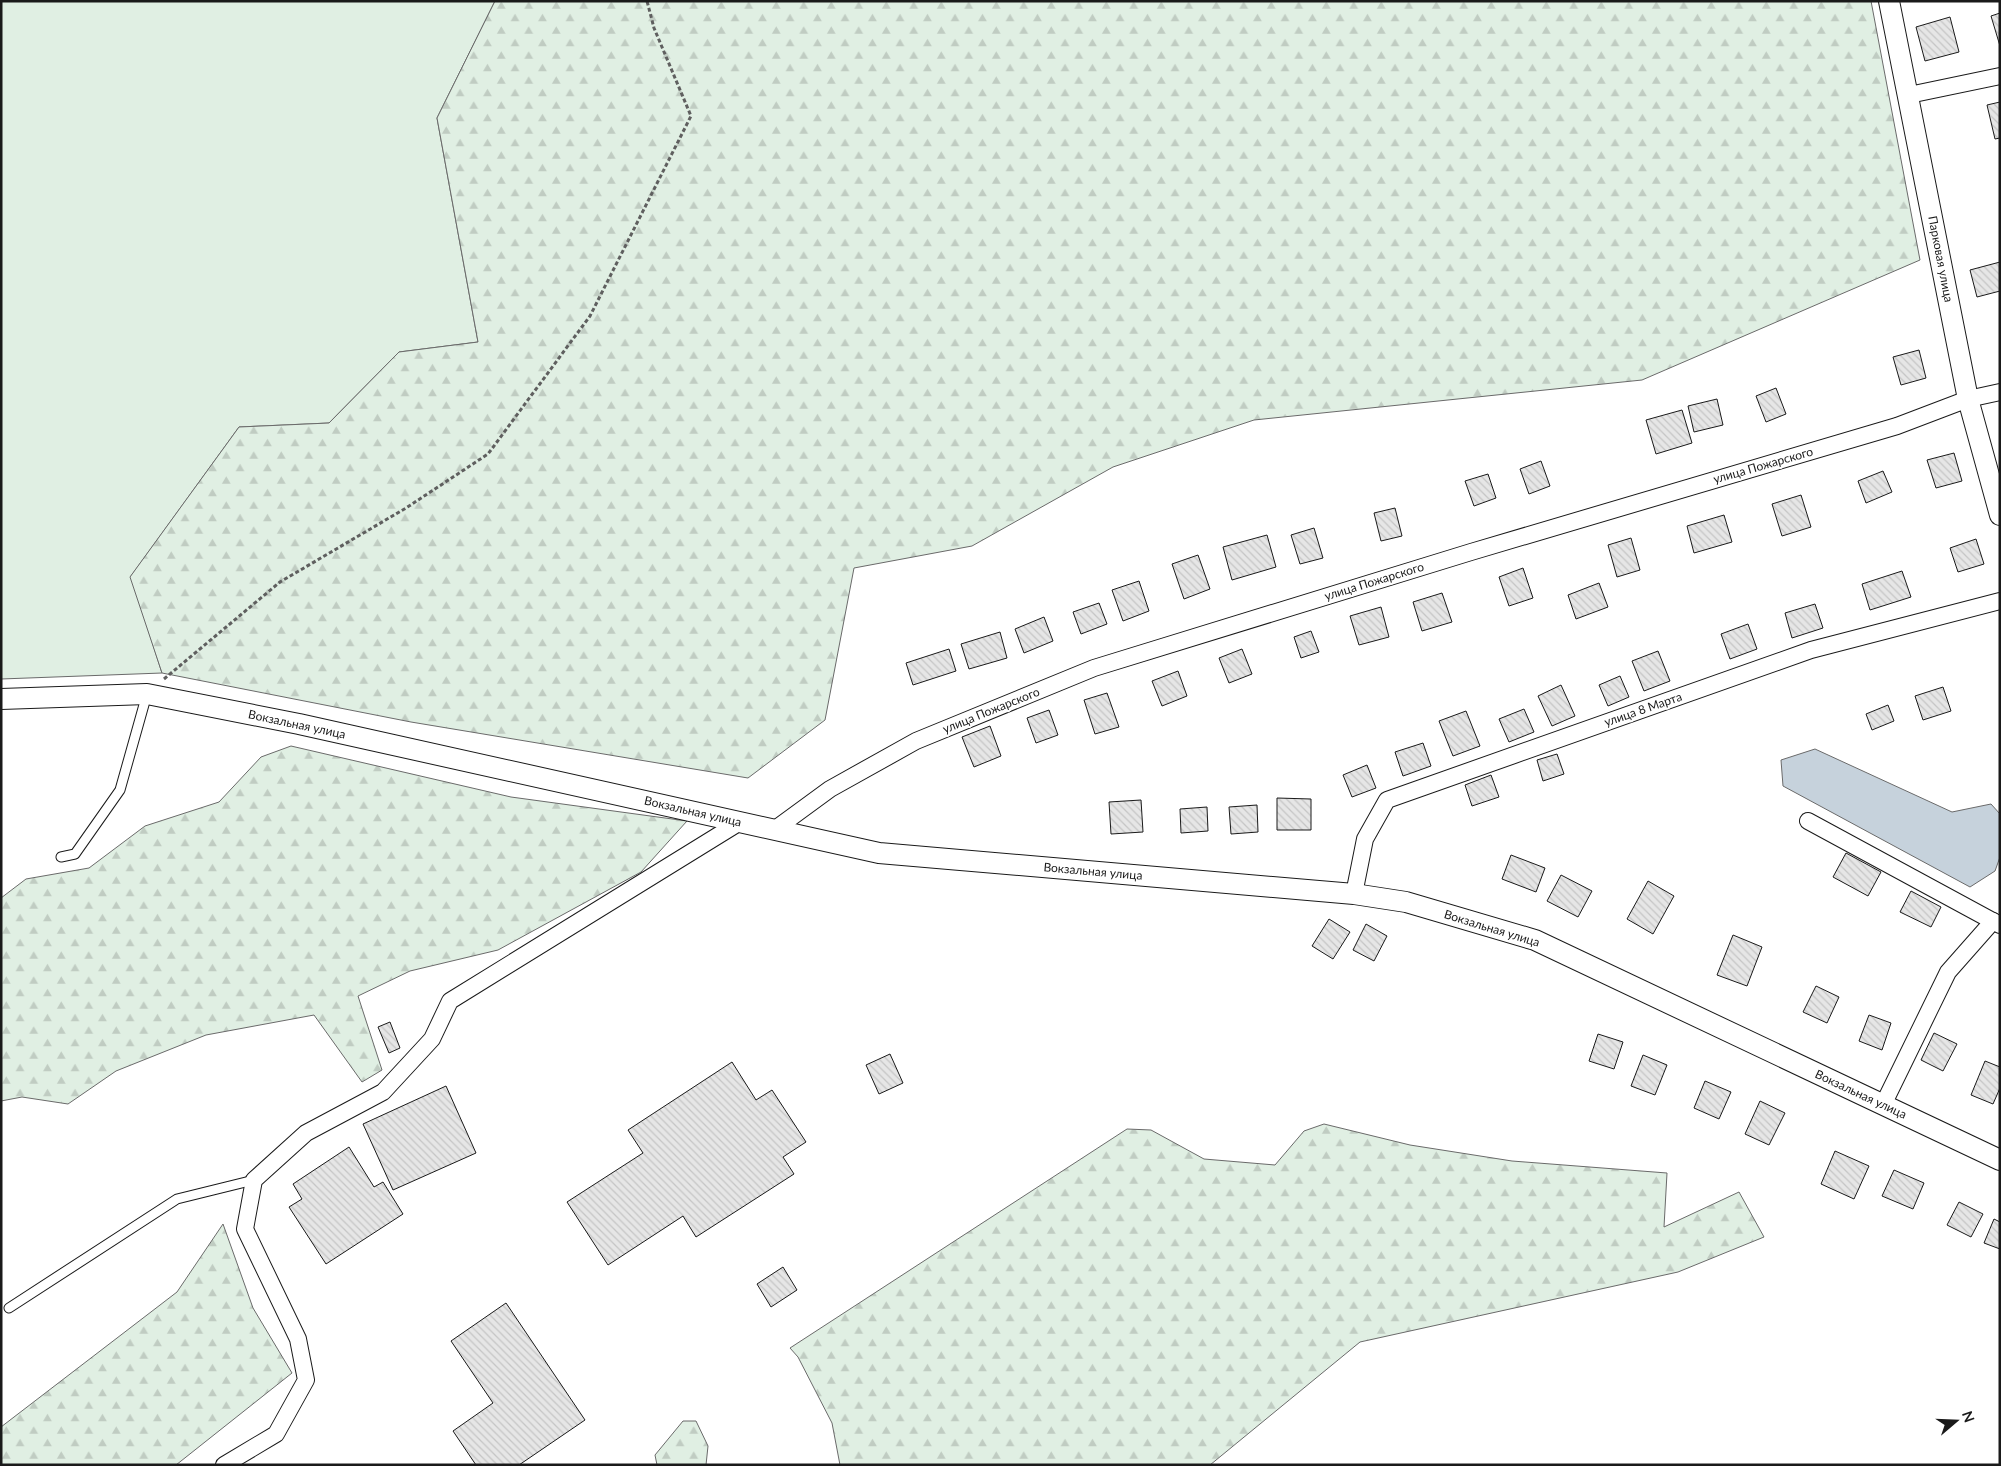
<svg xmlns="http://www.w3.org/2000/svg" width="2001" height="1466" viewBox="0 0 2001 1466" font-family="Lato,sans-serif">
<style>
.green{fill:#e0efe3;stroke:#6a6a6a}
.forest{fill:url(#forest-firs);stroke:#6a6a6a}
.water{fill:#c6d2dc;stroke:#6a6a6a}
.building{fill:url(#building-back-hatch);stroke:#1a1a1a}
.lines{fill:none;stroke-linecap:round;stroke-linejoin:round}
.service-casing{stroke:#1a1a1a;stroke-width:11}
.minor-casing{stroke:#1a1a1a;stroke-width:18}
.tertiary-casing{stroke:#1a1a1a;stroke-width:22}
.path{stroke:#5f5f5f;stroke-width:3;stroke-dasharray:4 2.5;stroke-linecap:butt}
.service{stroke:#fff;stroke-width:9}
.minor{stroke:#fff;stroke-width:16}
.tertiary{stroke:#fff;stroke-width:20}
.labels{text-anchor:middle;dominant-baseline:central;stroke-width:4;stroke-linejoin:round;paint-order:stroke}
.street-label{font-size:12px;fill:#1a1a1a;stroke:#fff}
</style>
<defs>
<pattern id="forest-firs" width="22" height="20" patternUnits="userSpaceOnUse" patternTransform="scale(1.25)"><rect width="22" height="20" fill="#e0efe3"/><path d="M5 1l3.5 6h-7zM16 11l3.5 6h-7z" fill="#c0ccc2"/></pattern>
<pattern id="building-back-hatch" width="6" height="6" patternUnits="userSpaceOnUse" patternTransform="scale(1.25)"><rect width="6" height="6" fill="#e6e6e6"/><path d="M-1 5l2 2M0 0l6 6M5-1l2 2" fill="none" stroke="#c5c5c5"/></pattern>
</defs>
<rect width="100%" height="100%" fill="#fff"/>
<path class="green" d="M1,1H495L437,118L478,342L399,352L329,423L239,427L131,576L162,673L1,679Z"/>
<g class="forest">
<path d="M495,1H1871L1920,260L1642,380L1254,420L1113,467L972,546L854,568L825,720L748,778L411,722L162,673L130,577L239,427L329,423L399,352L478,342L437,118Z"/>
<path d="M291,746L511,797L687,821L641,872L498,950L410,971L358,996L382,1070L362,1082L314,1015L206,1035L116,1071L68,1104L22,1097L1,1101V898L26,879L89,868L145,826L219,802L261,757Z"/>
<path d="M1324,1124L1410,1145L1512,1161L1667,1173L1664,1227L1739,1192L1764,1237L1678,1272L1360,1342L1210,1465H840L832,1423L798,1357L790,1348L1127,1129L1151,1130L1204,1159L1275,1165L1304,1131Z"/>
<path d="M223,1224L253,1308L292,1373L176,1465H1V1427L177,1292Z"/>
<path d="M683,1421H696L708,1446L706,1465H657L655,1455Z"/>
</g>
<path class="water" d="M1815,749L1952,812L1991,804L2000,814V857L1995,871L1970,887L1783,786L1781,760Z"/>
<g class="building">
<path d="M2000,13V46L1991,16Z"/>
<path d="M1950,17L1959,52L1925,61L1916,27Z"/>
<path d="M2000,102V138L1995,139L1987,105Z"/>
<path d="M2000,262V291L1977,297L1970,270Z"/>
<path d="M1919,350L1926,378L1901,385L1893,357Z"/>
<path d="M1776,388L1786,414L1766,422L1756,396Z"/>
<path d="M1717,399L1723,425L1694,432L1688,406Z"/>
<path d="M1682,410L1692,443L1656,454L1646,420Z"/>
<path d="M1954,453L1962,481L1936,488L1927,460Z"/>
<path d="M1541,461L1550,486L1529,494L1520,469Z"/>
<path d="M1883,471L1892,492L1866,503L1858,481Z"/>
<path d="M1488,474L1496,498L1474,506L1465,481Z"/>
<path d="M1801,495L1811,527L1782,536L1772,504Z"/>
<path d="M1395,508L1402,536L1381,541L1374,513Z"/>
<path d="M1724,515L1732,542L1694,553L1687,526Z"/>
<path d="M1314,528L1323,558L1300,564L1291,535Z"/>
<path d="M1267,535L1276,567L1232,580L1223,547Z"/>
<path d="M1631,538L1640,570L1617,577L1608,545Z"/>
<path d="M1976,539L1984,564L1958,572L1950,548Z"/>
<path d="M1198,555L1210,589L1184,599L1172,564Z"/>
<path d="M1523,568L1533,598L1509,606L1499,577Z"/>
<path d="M1902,571L1911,597L1870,610L1862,584Z"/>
<path d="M1139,581L1149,611L1123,621L1112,590Z"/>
<path d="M1599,583L1608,607L1576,619L1568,595Z"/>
<path d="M1442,593L1452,622L1422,631L1413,602Z"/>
<path d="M1099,603L1107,624L1081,634L1073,612Z"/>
<path d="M1815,604L1823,628L1792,638L1785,613Z"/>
<path d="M1381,607L1389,637L1359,645L1350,616Z"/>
<path d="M1044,617L1053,641L1024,653L1015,629Z"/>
<path d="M1748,624L1757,649L1730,659L1721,634Z"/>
<path d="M1311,631L1319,652L1301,658L1294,637Z"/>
<path d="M1000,632L1007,658L969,669L961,644Z"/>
<path d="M949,649L956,671L913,685L906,663Z"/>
<path d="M1242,649L1252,674L1229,683L1219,658Z"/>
<path d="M1658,651L1670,681L1644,691L1632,661Z"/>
<path d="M1178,671L1187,696L1162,706L1152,681Z"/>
<path d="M1620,676L1629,697L1608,706L1599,685Z"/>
<path d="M1561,685L1575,716L1552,726L1538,696Z"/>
<path d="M1943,687L1951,711L1923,720L1915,696Z"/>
<path d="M1107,693L1119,727L1095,734L1084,700Z"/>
<path d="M1888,705L1894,721L1872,730L1866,714Z"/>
<path d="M1524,709L1534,732L1509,742L1499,719Z"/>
<path d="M1049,710L1058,735L1036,743L1027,718Z"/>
<path d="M1466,711L1480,746L1453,756L1439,721Z"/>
<path d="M990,726L1001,756L974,767L962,737Z"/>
<path d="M1423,743L1431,766L1403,776L1395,752Z"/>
<path d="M1557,754L1564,774L1543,781L1537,760Z"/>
<path d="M1367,765L1376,788L1352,797L1343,775Z"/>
<path d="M1491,775L1499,797L1472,806L1465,785Z"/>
<path d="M1277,798L1311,799V830H1277Z"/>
<path d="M1141,800L1143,832L1111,834L1109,802Z"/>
<path d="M1257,805L1258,832L1231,834L1229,807Z"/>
<path d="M1207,807L1208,831L1181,833L1180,809Z"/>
<path d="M1846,853L1881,872L1868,896L1833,877Z"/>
<path d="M1511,855L1545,868L1536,892L1502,879Z"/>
<path d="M1561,875L1592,891L1578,917L1547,901Z"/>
<path d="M1648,881L1674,896L1653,934L1627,919Z"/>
<path d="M1911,891L1941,907L1931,927L1900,912Z"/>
<path d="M1329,919L1350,932L1333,959L1312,946Z"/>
<path d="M1366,924L1387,936L1374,961L1353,950Z"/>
<path d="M1733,935L1762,947L1747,986L1717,975Z"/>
<path d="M1816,986L1839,997L1827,1023L1803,1012Z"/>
<path d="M1869,1015L1891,1023L1882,1050L1859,1041Z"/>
<path d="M390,1022L400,1048L389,1053L378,1027Z"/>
<path d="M1934,1033L1957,1044L1943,1071L1921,1060Z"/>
<path d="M1598,1034L1623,1042L1614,1069L1589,1061Z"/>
<path d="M890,1054L903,1083L879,1094L866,1065Z"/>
<path d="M1643,1055L1667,1065L1655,1095L1631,1086Z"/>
<path d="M1985,1061L2000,1067V1088L1993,1104L1971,1095Z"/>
<path d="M732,1062L756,1100L772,1090L806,1142L783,1157L794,1174L696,1237L683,1216L608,1265L567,1202L643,1153L628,1130Z"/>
<path d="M1705,1081L1731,1092L1719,1119L1694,1108Z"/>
<path d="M446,1086L476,1153L393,1190L363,1124Z"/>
<path d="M1760,1101L1785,1113L1769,1145L1745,1134Z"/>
<path d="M349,1147L374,1187L383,1182L403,1214L326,1264L289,1207L302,1199L293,1184Z"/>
<path d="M1835,1151L1869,1166L1854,1199L1821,1184Z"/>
<path d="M1894,1170L1924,1183L1913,1209L1882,1196Z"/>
<path d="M1959,1202L1983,1214L1971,1237L1947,1225Z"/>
<path d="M1994,1219L2000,1222V1249L1984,1243Z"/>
<path d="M783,1267L797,1290L771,1307L757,1284Z"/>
<path d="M506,1303L585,1420L519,1465H476L453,1431L493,1403L451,1341Z"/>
</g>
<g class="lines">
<g class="service-casing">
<g id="service">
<path d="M61,857L75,854L120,790L147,694"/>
<path d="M9,1308L177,1199L254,1180"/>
</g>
</g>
<g class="minor-casing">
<g id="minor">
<path d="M1909,95L2000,76"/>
<path d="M1808,821L2000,925"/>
<path d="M774,830L830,789L916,741L1094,668L1471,552L1897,426L1968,399L2000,392"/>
<path d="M1354,894L1365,839L1387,800L1811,650L2000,601"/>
<path d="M1883,1105L1948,972L1993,921"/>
<path d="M224,1465L276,1434L306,1380L298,1339L245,1229L254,1180L306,1133L383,1092L432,1039L450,1001L740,822"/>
</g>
</g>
<g class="tertiary-casing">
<g id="tertiary">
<path d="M1889,1L1968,399L2000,515"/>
<path d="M1,699L147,694L299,724L879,853L1354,894L1406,902L1535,940L2000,1160"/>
</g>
</g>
<path class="path" d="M164,679L280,582L406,508L488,454L590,316L691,116L654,28L647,1"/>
<use href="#service" class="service"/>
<use href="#minor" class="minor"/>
<use href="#tertiary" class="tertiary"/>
</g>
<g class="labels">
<g class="street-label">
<text transform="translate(1941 259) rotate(79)">Парковая улица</text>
<text transform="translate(1763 465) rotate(-16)">улица Пожарского</text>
<text transform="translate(1374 581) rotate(-17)">улица Пожарского</text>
<text transform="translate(1643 709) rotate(-19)">улица 8 Марта</text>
<text transform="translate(991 710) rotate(-22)">улица Пожарского</text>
<text transform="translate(297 724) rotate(12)">Вокзальная улица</text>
<text transform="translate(693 811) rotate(13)">Вокзальная улица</text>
<text transform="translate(1093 871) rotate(5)">Вокзальная улица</text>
<text transform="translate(1492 928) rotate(17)">Вокзальная улица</text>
<text transform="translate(1861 1094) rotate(25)">Вокзальная улица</text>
</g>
</g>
<rect width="2001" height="1466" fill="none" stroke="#1a1a1a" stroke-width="5"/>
<g transform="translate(1956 1421) rotate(71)" stroke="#ffffff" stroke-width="4" paint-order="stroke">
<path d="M0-4L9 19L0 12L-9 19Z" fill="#1a1a1a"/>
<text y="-8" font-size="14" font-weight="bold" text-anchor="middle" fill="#1a1a1a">N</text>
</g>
</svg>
